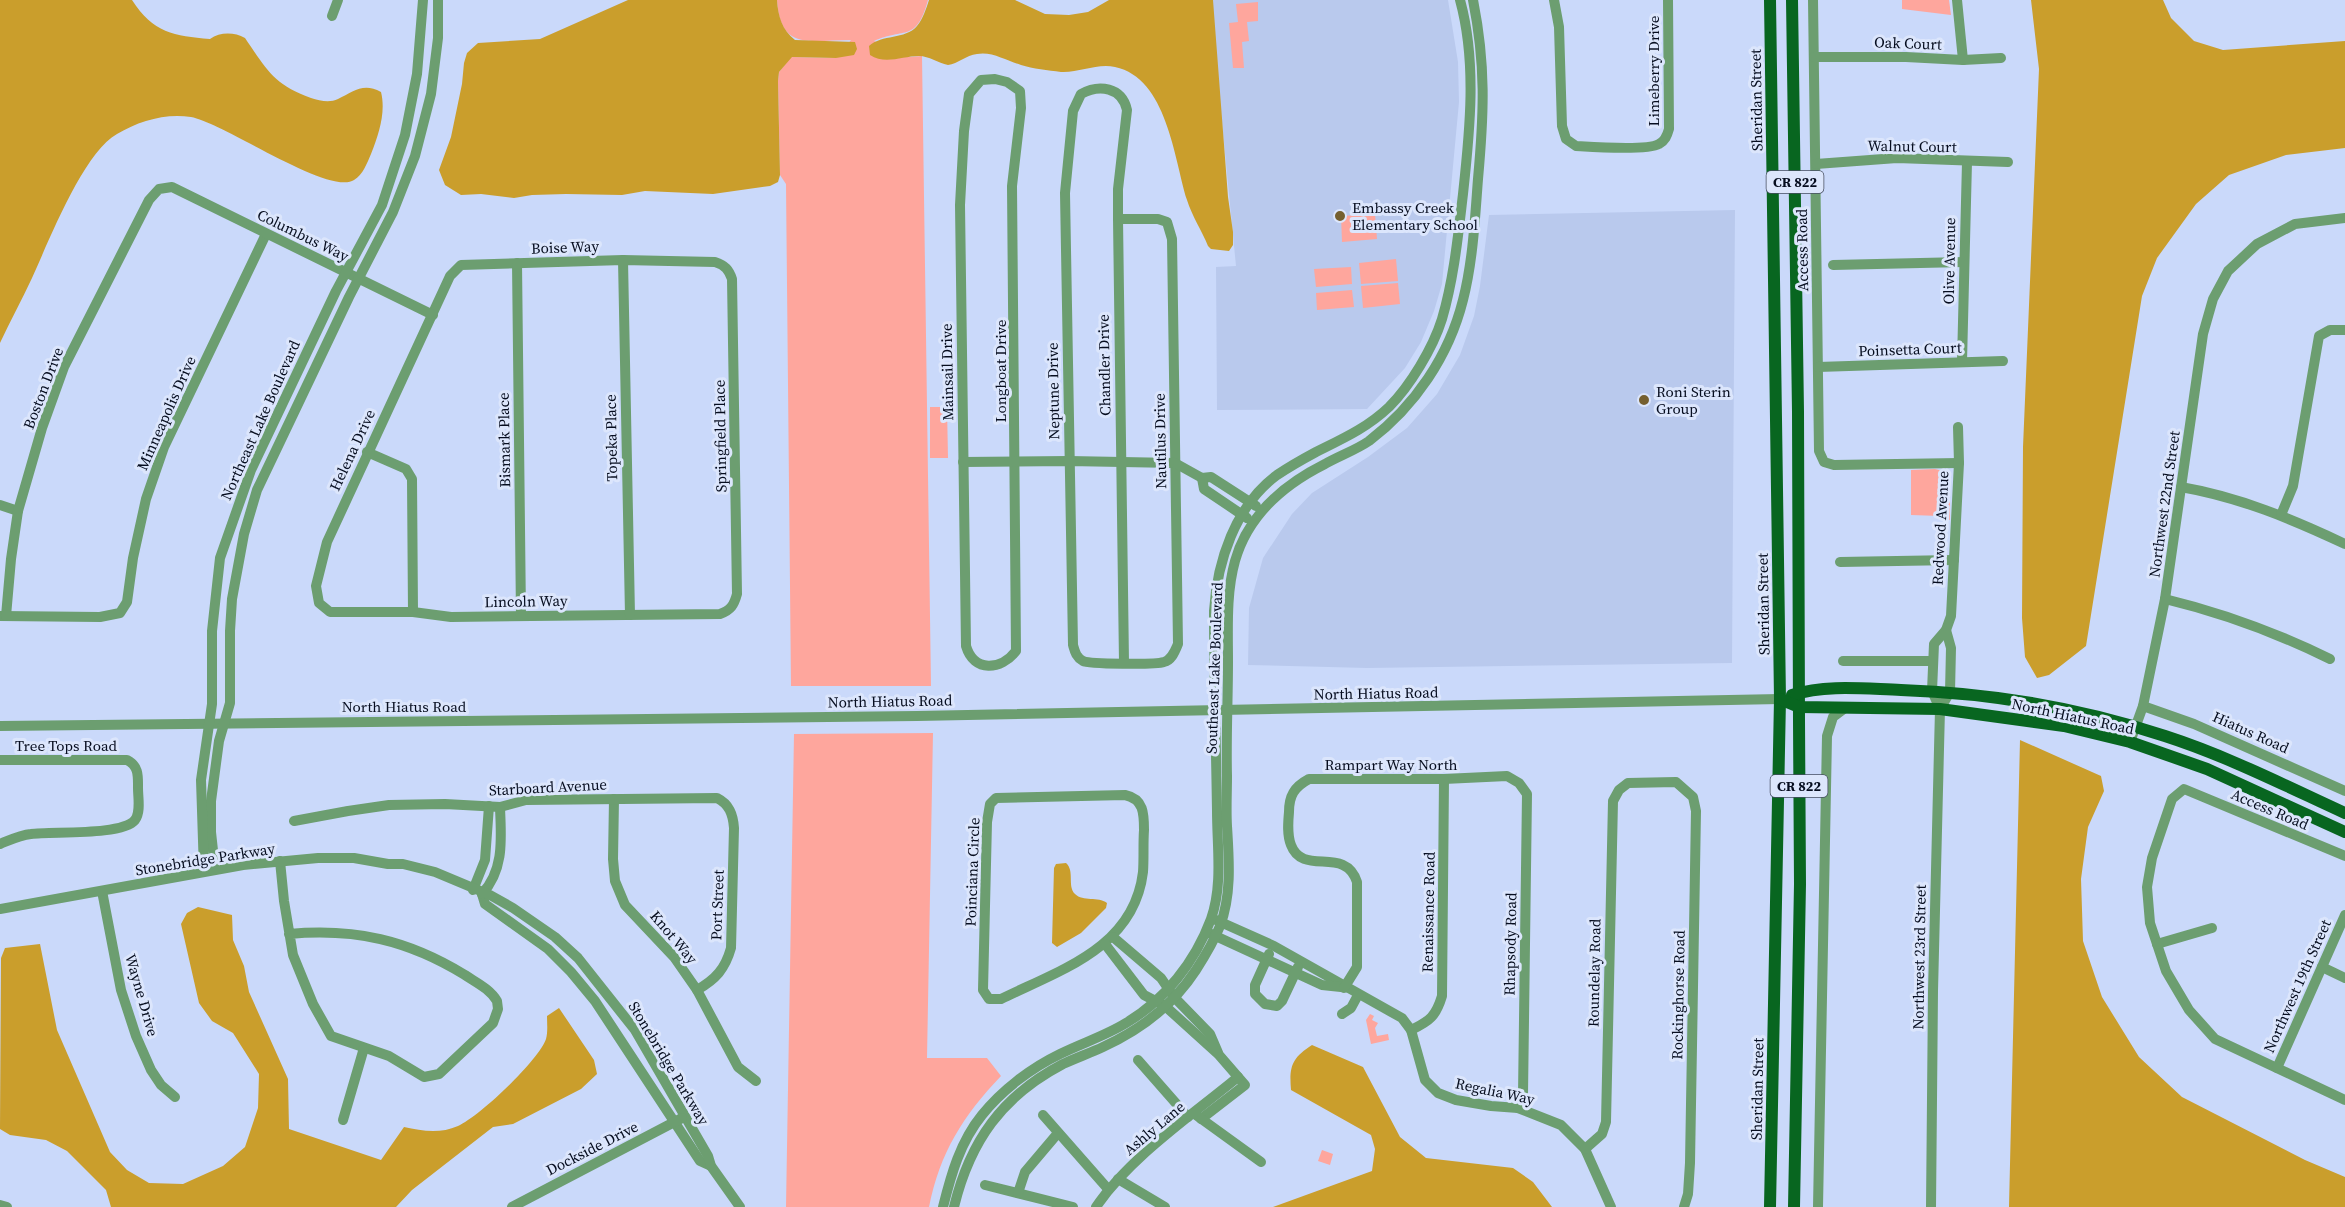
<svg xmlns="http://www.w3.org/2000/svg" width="2345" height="1207" viewBox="0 0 2345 1207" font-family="'Source Serif 4',serif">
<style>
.built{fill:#b9c9ed}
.green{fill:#fea69d}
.water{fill:#ca9e2c}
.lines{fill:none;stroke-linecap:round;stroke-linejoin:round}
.minor{stroke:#6c9e70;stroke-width:10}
.major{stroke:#086620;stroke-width:12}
.poi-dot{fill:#755f2f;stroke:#dce6fc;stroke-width:2}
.labels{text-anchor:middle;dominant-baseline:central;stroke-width:6;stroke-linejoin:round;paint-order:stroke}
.shield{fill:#dce6fc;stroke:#464e61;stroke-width:1.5}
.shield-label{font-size:14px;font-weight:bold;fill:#060d1f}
.street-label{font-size:15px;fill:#060d1f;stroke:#dce6fc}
.poi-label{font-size:15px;fill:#060d1f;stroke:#dce6fc;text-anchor:start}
</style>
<rect width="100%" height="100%" fill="#cad9fa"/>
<g class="built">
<path d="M1212,0H1448L1458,62L1459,102L1442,284L1434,311L1421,342L1405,368L1367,409L1217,410L1216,267L1236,266L1212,19Z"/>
<path d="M1735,210L1732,663L1367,668L1248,665L1249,608L1263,558L1292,514L1312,493L1368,457L1407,428L1437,394L1460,355L1474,316L1480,286L1489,215Z"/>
</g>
<g class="green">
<path d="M777,0H928C916,43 905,27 874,41L910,57L922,56L931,686H791L786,184L780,175L778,81L779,72L791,57L836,58L851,40C811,40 780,52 777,0Z"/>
<path d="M1902,0H1949L1951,15L1902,9Z"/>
<path d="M1258,2V21L1247,22L1249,41L1242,42L1244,68H1233L1229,23L1238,22L1236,4Z"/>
<path d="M1375,214L1377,239L1342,242L1341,216Z"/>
<path d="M1396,259L1398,281L1361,284L1359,263Z"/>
<path d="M1351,267L1352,284L1316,287L1314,269Z"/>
<path d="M1398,283L1400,304L1363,308L1361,286Z"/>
<path d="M1352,290L1354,307L1317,310L1316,293Z"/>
<path d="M930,407H947L948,458H930Z"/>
<path d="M1935,469L1947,472L1950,477V520L1940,516L1911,515V470Z"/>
<path d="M933,733L927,1058H987L1001,1076C963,1116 940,1152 929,1207H786L794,734Z"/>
<path d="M1370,1014L1374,1016L1372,1020L1378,1023L1375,1028L1377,1036L1388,1034L1389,1040L1371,1044L1366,1020Z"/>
<path d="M1322,1150L1333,1154L1330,1165L1318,1161Z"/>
</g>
<g class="water">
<path d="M0,0H132C153,33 174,36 210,39C220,32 234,32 245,38C267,70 273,84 311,98C320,101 330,103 338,99C353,92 363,82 381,92C386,112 379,134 371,154C367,163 363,175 354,180C329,196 224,123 191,117C165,113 139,121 117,134C83,153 49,241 32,278C22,300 10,321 0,343Z"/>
<path d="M628,0H777C778,16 782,30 795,40L855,42L857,49L854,55L836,58L792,57L779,72L778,81L780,175L778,182L770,186L713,194L645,191L622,195L566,194L532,195L514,198L481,194L461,195L445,185L439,170L451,137L462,84L464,63L467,53L478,43L540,39Z"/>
<path d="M929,0H1015L1045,14L1069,15L1088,12L1109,0H1213L1228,197L1233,232V245L1229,251L1211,249L1208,246C1202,231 1192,216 1187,200C1174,158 1167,78 1115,67C1097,63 1079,73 1061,72C1048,70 1033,69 1021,65C1007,61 992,51 977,54C966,55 958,64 948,65C938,63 929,56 919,56C903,56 885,65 870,55L869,46C882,34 905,40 917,26C923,19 926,9 929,0Z"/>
<path d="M2031,0H2163L2171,18L2194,41L2223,50L2345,41V148L2286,155L2229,175L2196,204L2157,258L2142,296L2086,646L2049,675L2037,678L2025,657L2022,618L2023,447L2039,69Z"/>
<path d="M2020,740L2101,776L2104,791L2088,827L2081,879L2083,941L2102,997L2139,1057L2182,1097L2305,1160L2345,1177V1207H2009Z"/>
<path d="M1066,863C1075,871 1067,886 1075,894C1083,902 1098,896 1107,903L1106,908L1081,933L1057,947L1052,943L1054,868L1056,864Z"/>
<path d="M198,907L232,915L233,940L244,966L249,992L288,1079L289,1129L381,1160L404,1127C422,1131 440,1134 458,1126C479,1117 539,1060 546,1039C548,1032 547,1023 547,1016L559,1008L594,1060L597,1074L581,1089L513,1124L493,1127L412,1190L396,1207H111L106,1190L67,1151L46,1140L10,1135L0,1129L1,958L5,948L40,944L57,1030L110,1152L127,1170L149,1183L183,1184L223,1166L245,1147L258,1108L259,1074L233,1033L212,1021L199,1003L181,924L187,913Z"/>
<path d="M1312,1045L1363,1067L1400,1137L1426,1158L1513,1168L1533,1182L1552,1207H1273L1372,1171L1375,1149L1371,1135L1291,1090C1289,1066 1292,1058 1312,1045Z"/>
</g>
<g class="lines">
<g class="minor">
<path d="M1554,0L1559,27L1562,126L1566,139L1576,146C1593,147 1647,151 1659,144C1665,141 1667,136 1669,129L1668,0"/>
<path d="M1813,0L1819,451L1824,462L1834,465L1959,463"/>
<path d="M1957,0L1963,60"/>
<path d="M332,16L338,0"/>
<path d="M1814,57H1906L1963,60L2001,58"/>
<path d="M995,79L1007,82L1020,91L1021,108L1012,186L1016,651C1001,670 974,673 966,646L960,205L964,131L969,94L981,80Z"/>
<path d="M1816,164L1897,158L2008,162"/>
<path d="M1118,219H1158L1167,222L1172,239L1178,644C1175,651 1172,660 1164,662C1155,665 1089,664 1083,661C1076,657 1075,652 1073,645L1065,193L1073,111L1081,94C1099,84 1122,87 1127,110L1118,189V219L1124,663"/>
<path d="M623,260L715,262C725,265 729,270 732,279L737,594C734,605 731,610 720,614L451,617L413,612H330L319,603L316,586L327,542L450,276L461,265Z"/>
<path d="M623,260L630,615"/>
<path d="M517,263L521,616"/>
<path d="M1833,265L1964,262"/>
<path d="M1962,362L1967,162"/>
<path d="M1818,367L2003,361"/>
<path d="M367,452L406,469L412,479L413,612"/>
<path d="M963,462L1069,461L1175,463L1202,478L1211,477L1256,506"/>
<path d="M1202,478L1204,489L1247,518"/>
<path d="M2181,487C2239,497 2292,519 2345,544"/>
<path d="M0,505L18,511"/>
<path d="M2281,515L2293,486L2319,336L2330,330H2345"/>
<path d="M1840,562L1954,560"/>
<path d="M2165,599C2223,613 2277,633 2330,659"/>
<path d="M0,616L100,617L120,613L127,602L133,558L146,499L164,447L266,234"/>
<path d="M6,616L11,559L18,511L42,428L64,367L149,200L159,189L172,187L433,315"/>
<path d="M1843,661H1932"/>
<path d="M2143,706L2194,724L2345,791"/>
<path d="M1940,709L1950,692L1951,648L1946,630"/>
<path d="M0,726L917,716L1780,699"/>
<path d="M2130,742L2143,706L2165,599L2203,334L2213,299L2228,271L2257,244L2295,224L2345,218"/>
<path d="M0,760H127C139,766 138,776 138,788C138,798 141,812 135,820C122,836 52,831 31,834C20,835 10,840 0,844"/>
<path d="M1125,795C1144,799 1144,814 1144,830C1143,844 1144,858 1143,872C1134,948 1060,970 1001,999H989L983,990L987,822L990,804L996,798Z"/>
<path d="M614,799L613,859L615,881L625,905L674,957L697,990L738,1067L756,1081"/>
<path d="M294,821L348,811L389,805L445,804L500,807L526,800L717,798C729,804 733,814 734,828L731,948C725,969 716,979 697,990"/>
<path d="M2345,856L2184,789L2172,799L2152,858L2147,887L2150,923L2166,971L2189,1010L2215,1039L2345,1100"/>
<path d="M280,861L284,901L293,955L313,1004L331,1036L389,1056L424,1077L439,1074L493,1023L498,1009L497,1001C490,989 477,983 465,975C408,940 355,928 289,934"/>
<path d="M215,869L211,832V801L219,741L230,703V631L232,599L244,534L257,490L349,297L393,212L415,156L431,94L438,38V0"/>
<path d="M204,871L201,780L212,704V631L220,558L251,470L336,291L382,205L405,135L417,74L423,0"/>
<path d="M473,890L485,860L489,806"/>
<path d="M102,891L121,990L136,1036L151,1070L161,1085L175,1097"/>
<path d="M482,894L485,904L548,949L571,972L595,1001L700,1161L711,1166"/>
<path d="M482,894C505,869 501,837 500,807"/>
<path d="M0,909L243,865L318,858H354L388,864H403L435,872L490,895L513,908L555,937L578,958L635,1030L708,1156L711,1166L740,1207"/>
<path d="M1216,920L1274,946L1402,1018L1411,1030L1425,1080L1438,1093L1456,1100L1491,1106L1518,1108L1561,1125L1585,1149L1611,1207"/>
<path d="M1209,933L1322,985L1341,987"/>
<path d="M1113,937L1161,978L1174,997L1210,1034L1219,1055L1245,1085L1201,1119"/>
<path d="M1105,944L1144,995L1165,1006L1217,1053"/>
<path d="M2157,944L2212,928"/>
<path d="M1269,954L1255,985V994L1265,1004L1277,1006L1282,1001L1298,967"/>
<path d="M2322,967L2345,978"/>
<path d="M1344,988L1357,967V882C1345,845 1303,877 1291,845C1287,835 1288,823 1289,812C1289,796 1294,787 1309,779H1444L1507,776L1519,783L1527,794L1523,1095L1518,1108"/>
<path d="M1342,1014L1351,1008L1358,995"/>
<path d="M1411,1030C1430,1021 1436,1016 1442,996L1444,779"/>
<path d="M1138,1060L1188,1117"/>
<path d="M2277,1068L2345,915"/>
<path d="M1043,1115L1108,1189"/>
<path d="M1196,1115L1261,1162"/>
<path d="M343,1120L364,1048"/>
<path d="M1585,1149L1602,1134L1606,1122L1613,801L1619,790L1628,783L1676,782L1693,797L1696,811L1690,1163L1688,1194L1684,1207"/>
<path d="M1118,1179L1165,1207"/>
<path d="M985,1185L1073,1207"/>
<path d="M1018,1193L1025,1172L1058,1133"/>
<path d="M0,1205L7,1207"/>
<path d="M512,1207L682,1118"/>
<path d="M943,1207C951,1175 960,1142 982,1115C1002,1090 1031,1068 1060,1054C1082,1043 1105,1036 1126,1023C1165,1000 1195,962 1211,919C1223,885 1217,847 1217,811C1216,744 1214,678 1214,611C1217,562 1235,506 1277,475C1289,467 1303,459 1316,452C1342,439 1367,428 1389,407C1410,386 1433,348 1442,319C1454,278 1458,236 1463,194C1470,130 1477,62 1460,0"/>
<path d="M954,1207C970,1141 1002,1096 1063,1064C1076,1058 1090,1053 1103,1047C1140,1030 1174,1004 1196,970C1205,956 1214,941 1220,926C1232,894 1229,859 1227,826C1226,810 1227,793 1227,776C1226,738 1228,699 1228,661C1228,628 1226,593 1235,561C1248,515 1283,485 1325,464C1339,456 1356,450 1369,441C1415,406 1449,356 1463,300C1473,261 1475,218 1478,179C1484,113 1486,65 1473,0"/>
<path d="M1096,1207C1129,1158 1192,1115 1238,1077"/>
<path d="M1818,1207L1827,736L1833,717L1845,708"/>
<path d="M1931,1207L1933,991L1940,709L1932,691L1934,644L1946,630L1951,616L1959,463L1958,427"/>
</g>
<g class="major">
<path d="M1770,0L1780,699L1770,1207"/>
<path d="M1792,0L1798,411L1799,721L1800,884L1794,1207"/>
<path d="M1792,695C1827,684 1866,689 1901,690C1991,693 2080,708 2165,736C2227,756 2286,786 2345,813"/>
<path d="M1780,699L1799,707L1940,709L2064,726L2130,742L2207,769L2345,832"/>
</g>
</g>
<g class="poi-dot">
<circle cx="1340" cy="216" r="6"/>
<circle cx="1644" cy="400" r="6"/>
</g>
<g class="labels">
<g class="shield">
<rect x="1766.5" y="171" width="57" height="22" rx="4.5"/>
<rect x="1770.5" y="775" width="57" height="22" rx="4.5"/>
</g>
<g class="shield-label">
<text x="1795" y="182">CR 822</text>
<text x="1799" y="786">CR 822</text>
</g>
<g class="street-label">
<text transform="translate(1908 43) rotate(2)">Oak Court</text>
<text transform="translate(1653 71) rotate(-90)">Limeberry Drive</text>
<text transform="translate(1756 100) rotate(-91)">Sheridan Street</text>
<text transform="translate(1912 146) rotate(1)">Walnut Court</text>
<text transform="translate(303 235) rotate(26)">Columbus Way</text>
<text transform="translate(565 247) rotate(-2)">Boise Way</text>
<text transform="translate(1802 250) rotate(-91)">Access Road</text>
<text transform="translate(1949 261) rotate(-89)">Olive Avenue</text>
<text transform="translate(1910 349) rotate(-2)">Poinsetta Court</text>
<text transform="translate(1104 365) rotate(-91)">Chandler Drive</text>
<text transform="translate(1000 371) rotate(-90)">Longboat Drive</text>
<text transform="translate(947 372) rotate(-91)">Mainsail Drive</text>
<text transform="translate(43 388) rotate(-69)">Boston Drive</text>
<text transform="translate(1053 391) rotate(-91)">Neptune Drive</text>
<text transform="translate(166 413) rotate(-66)">Minneapolis Drive</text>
<text transform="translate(260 420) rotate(-66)">Northeast Lake Boulevard</text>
<text transform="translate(720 436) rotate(-91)">Springfield Place</text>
<text transform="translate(611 438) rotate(-91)">Topeka Place</text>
<text transform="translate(504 440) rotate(-91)">Bismark Place</text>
<text transform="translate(1160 441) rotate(-91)">Nautilus Drive</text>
<text transform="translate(352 450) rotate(-65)">Helena Drive</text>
<text transform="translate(2164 504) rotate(-82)">Northwest 22nd Street</text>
<text transform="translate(1940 528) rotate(-87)">Redwood Avenue</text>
<text transform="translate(526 601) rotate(-1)">Lincoln Way</text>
<text transform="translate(1763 604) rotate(-91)">Sheridan Street</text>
<text transform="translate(1214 668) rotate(-88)">Southeast Lake Boulevard</text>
<text transform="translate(1376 693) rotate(-1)">North Hiatus Road</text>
<text transform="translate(890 701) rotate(-1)">North Hiatus Road</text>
<text x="404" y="706">North Hiatus Road</text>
<text transform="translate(2073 716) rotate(12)">North Hiatus Road</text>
<text transform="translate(2251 732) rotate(24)">Hiatus Road</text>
<text x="66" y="745">Tree Tops Road</text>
<text x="1391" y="764">Rampart Way North</text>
<text transform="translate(548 787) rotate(-3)">Starboard Avenue</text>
<text transform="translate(2270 809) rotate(23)">Access Road</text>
<text transform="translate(205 859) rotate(-9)">Stonebridge Parkway</text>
<text transform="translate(972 872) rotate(-88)">Poinciana Circle</text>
<text transform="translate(717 905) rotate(-88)">Port Street</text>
<text transform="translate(1428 912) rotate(-89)">Renaissance Road</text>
<text transform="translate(674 937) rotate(50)">Knot Way</text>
<text transform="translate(1510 944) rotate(-89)">Rhapsody Road</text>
<text transform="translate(1919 957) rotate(-89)">Northwest 23rd Street</text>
<text transform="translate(1594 973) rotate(-89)">Roundelay Road</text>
<text transform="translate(2297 986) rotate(-66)">Northwest 19th Street</text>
<text transform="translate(142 995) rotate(74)">Wayne Drive</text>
<text transform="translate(1678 995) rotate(-89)">Rockinghorse Road</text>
<text transform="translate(669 1063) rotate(59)">Stonebridge Parkway</text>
<text transform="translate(1757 1089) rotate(-89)">Sheridan Street</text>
<text transform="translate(1495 1091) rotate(12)">Regalia Way</text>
<text transform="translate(1154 1128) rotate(-40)">Ashly Lane</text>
<text transform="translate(592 1148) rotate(-27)">Dockside Drive</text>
</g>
<g class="poi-label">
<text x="1352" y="207">Embassy Creek<tspan x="1352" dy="17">Elementary School</tspan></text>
<text x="1656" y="391">Roni Sterin<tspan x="1656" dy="17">Group</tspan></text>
</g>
</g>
</svg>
